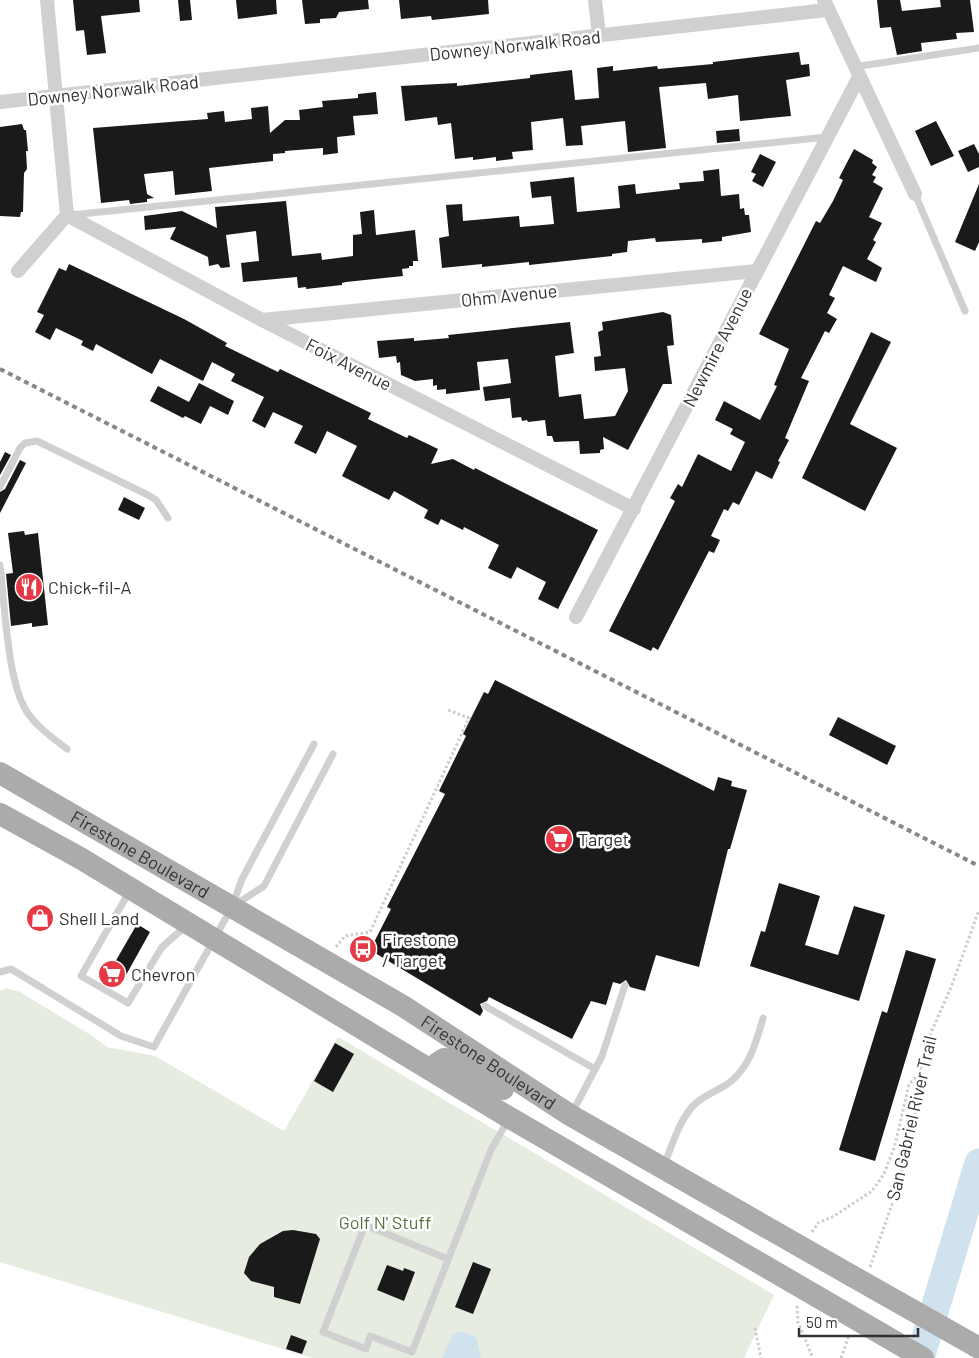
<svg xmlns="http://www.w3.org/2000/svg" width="979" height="1358" viewBox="0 0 979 1358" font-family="Barlow,sans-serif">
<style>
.green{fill:#e6ecdf}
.water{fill:#cfe2ee}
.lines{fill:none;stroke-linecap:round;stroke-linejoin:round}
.river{stroke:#cfe2ee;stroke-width:29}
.building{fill:#1a1a1a}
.path{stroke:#cdcdcd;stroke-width:3;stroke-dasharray:2.5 2.5;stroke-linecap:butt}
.lane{stroke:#d0d0d0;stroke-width:7}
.street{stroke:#d0d0d0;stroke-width:14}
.primary{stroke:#ababab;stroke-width:22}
.rail{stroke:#888;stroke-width:4;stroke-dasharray:5 4;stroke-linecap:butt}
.primary-bridge{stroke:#ababab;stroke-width:22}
.labels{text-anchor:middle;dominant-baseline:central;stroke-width:5;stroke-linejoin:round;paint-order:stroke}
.street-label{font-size:18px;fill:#333;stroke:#fff}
.poi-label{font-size:18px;fill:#333;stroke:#fff;text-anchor:start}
.park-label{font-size:18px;fill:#56703f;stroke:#fff}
</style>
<rect width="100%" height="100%" fill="#fff"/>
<path class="green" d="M6,988L20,992L94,1037L107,1047L155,1056L284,1131L338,1037L774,1295L744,1358H312L0,1262V991Z"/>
<path class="water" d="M460,1331L476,1337L481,1358H442L453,1334Z"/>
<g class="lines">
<path class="river" d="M920,1358L979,1163"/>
</g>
<g class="building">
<path d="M73,0H139L140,12L101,16L106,53L87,55L84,30L76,31Z"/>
<path d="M178,0H190L192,20L180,21Z"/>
<path d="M236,0H276L277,14L238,19Z"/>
<path d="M302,0H368L369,9L339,12L336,18L320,19V23L305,24Z"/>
<path d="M399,0H488L489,14L432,20L431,16L401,19Z"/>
<path d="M877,0H900L902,11L941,7L940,0H970L974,32L956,33L957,39L921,43L922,51L897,55L891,27L880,28Z"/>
<path d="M799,52L801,65L809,64L810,76L786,80L791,116L740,121L738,95L708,99L706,83L659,87L666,148L628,152L625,121L581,126L583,145L566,146L563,118L531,122L533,150L512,152L513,159L496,161V157L473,160V157L455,159L451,123L438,125L437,117L405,121L401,86L457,83V86L530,78V75L572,70L575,100L599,98L597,68L613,66V71L657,66L658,69L713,64V62Z"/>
<path d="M376,92L378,114L353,116L355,135L337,137L338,153L323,155V148L285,151V153L273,154V161L209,168L212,191L175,195L173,171L144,174L147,194L154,198L147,199V202L130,204L129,200L101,203L93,128L208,119L207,113L224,111L225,122L252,119L251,108L268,106L270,133L285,120H300L299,110L323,107L322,101L358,98V94Z"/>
<path d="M936,121L954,156L931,166L915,131Z"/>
<path d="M22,124L24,130H26L28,151H26L27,169L24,173L23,212H21L20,217L0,216V127Z"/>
<path d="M739,129L740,141L717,143L716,131Z"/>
<path d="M974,144L979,154V167L968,172L958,151Z"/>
<path d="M854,149L873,160L872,163L877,167L872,175L876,177L873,182L883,188L869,217L882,223L873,240L876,242L867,259L882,268L876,282L843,266L829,295L835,298L827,313L837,319L829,333L825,331L801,378L809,381L785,438L789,440L778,461L780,462L772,479L756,471L739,505L733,502L728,511L724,509L711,536L720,540L714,553L709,551L658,650L653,647L651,651L609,631L675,501L670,498L678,484L682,487L698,454L731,471L745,442L730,434L733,429L715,420L724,401L760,420L777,386L774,385L789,349L759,334L816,221L820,223L833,201L843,180L839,178Z"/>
<path d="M760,154L776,162L763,187L752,181L756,174L751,172Z"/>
<path d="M719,169L721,196L739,194L740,209L744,208L745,215H749L751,232L722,237V241L702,243V239L656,242L655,238L628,241L627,252L612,254V256L529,265V262L482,267V264L442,268L439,238L449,236L446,205L462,204L463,221L519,216L520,227L554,224L551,196L532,198L530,182L574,177L577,212L620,208L618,186L635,184L636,194L680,189L679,183L704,181L703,171Z"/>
<path d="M979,184V242L975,251L955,242Z"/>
<path d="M286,201L292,256L321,253L322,260L353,256V235L362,234L360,212L374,210L376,235L415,230L418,261H413V266H409V268L402,269L403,276L346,282L342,283V285L306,289V287L298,288L297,277L243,282L241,263L259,261L256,231L226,235L230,267L221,268L218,264L209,266L208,257L170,239L176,227L145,230L144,216L182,211L217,228L215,207Z"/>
<path d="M69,264L184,319L227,343L225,346L278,372L280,369L371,413L368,419L407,438L409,435L438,449L431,464L453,459L474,470L475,468L598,530L558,609L538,599L546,582L517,567L511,579L488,568L499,545L464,527L463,530L441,519L438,525L424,518L428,510L394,491L389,500L342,476L357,446L327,431L316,454L294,443L303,426L273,412L265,428L252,421L264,397L231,381L235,374L212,362L203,381L160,359L152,374L96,344L93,351L81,345L83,341L56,328L50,340L35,332L44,315L37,312L59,268L66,271Z"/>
<path d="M663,312L671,315L674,345L667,346L672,384H663L628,450L603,437L604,449L600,450V453L580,454L579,441L554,442L552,436H547L545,420L528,422L527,420L522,421L521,417L512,418L510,398L485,401L483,387L511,383L508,359L477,362L480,390L446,394V389L437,390V385L433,386V379L415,381L401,375L400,362L397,363L396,356L379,358L377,341L414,338V341L449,338L448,335L570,322L574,353L555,356L559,397L581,394L584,419L615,416L628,391L625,368L595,371L594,357L601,356L598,332L603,330L602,322Z"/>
<path d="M871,332L891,342L850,424L897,448L865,511L802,478Z"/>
<path d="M199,383L234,401L228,415L210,406L201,424L185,416L183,418L150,401L158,386L189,402Z"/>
<path d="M5,452L11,455L0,475V462Z"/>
<path d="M20,460L26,463L0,513V492L5,489Z"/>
<path d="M124,497L145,508L139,520L118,510Z"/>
<path d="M24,531L25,535L38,533L48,625L32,627V623L11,626L6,574L13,573L8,533Z"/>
<path d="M495,680L714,791L718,777L732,781L731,786L747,790L730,849H728L699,967L656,955L645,991L630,987L626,980L620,984L613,982L606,1005L591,1001L572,1039L489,997L487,1001L480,1004L483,1011L480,1016L370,950L391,909L387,907L445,794L439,791L466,736L463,734L484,692L488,694Z"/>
<path d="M838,717L896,746L887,765L829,735Z"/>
<path d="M779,883L820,896L805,945L838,955L854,906L885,915L859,1001L750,966L761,931L765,932Z"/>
<path d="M137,924L150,932L121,984L107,976Z"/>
<path d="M906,950L936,959L875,1161L839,1150L882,1011L887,1013Z"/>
<path d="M335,1043L354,1054L333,1092L314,1081Z"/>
<path d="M293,1230L316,1234L320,1239L300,1304L274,1297V1287L251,1281L244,1273L249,1257L260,1244L283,1231Z"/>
<path d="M473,1262L491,1269L473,1314L455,1307Z"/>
<path d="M387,1265L403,1271L404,1268L415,1272L404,1301L377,1290Z"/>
<path d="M291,1335L307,1341L302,1354L286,1349Z"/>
</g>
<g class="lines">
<g class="path">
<path d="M336,947L345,936L370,932L469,718L448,710"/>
<path d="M812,1232L818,1223L834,1216L872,1191L884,1174L895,1145L909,1084L920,1073"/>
<path d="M870,1267L898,1187L918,1102L920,1072L926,1044L952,985L979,910"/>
<path d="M797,1306L798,1322L813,1358"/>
<path d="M755,1328L761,1358"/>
<path d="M841,1358L849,1335"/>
</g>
<g class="lane">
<path d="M854,67L979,48"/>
<path d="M915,194L965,311"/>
<path d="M71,215L827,137"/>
<path d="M0,487L20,448L25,443L37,441L148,495L156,500L168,518"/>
<path d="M0,565C5,605 7,681 27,712C37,727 53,738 67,749"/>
<path d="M129,892L81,976L128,1003L162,947L186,926"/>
<path d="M235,905L264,886L333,754"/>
<path d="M0,972L11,969L121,1036L154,1047L232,907L242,879L314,744"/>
<path d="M485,1006L595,1069"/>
<path d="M572,1113L602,1056L625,985"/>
<path d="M664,1165C672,1146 680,1117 696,1103C705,1095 716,1091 726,1085C749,1070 756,1043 763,1018"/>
<path d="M448,1259L365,1225L323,1332L366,1349L370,1336L412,1352L491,1150L508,1120"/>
</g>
<g class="street">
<path d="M595,0L599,35"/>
<path d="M824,0L915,194"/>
<path d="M0,102L827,10"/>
<path d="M67,215L262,320L634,509"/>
<path d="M18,271L67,215L47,0"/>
<path d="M262,320L756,271"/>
<path d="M576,617L859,77"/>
</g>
<g class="primary">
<path id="s1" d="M0,773L403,1006L570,1115L852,1276"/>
<path d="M0,814L80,858L510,1118L842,1311"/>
<path d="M429,1069L444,1059L453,1060L503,1089"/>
</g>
<path class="rail" d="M0,369L979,866"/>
<g class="primary-bridge">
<path d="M852,1276L979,1348"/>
<path d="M842,1311L923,1358"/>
</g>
</g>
<defs>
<g id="restaurant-disc" transform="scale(1.4375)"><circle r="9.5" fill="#e63946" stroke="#fff"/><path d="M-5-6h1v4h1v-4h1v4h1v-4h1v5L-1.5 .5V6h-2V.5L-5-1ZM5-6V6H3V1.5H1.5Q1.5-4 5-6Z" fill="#fff"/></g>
<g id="supermarket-disc" transform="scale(1.4375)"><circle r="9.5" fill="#e63946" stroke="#fff"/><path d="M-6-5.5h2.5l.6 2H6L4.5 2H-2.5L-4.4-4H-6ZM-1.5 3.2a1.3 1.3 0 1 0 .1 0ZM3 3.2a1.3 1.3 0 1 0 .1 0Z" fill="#fff"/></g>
<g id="shop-disc" transform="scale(1.4375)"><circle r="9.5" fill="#e63946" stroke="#fff"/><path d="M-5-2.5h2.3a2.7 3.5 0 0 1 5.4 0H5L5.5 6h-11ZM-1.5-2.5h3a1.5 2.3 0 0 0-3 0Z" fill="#fff"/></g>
<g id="bus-disc" transform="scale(1.4375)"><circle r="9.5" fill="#e63946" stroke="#fff"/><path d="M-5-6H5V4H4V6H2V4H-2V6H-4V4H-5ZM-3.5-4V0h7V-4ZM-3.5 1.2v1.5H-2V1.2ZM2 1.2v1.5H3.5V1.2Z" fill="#fff"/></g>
</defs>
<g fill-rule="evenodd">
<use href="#restaurant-disc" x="29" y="587"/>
<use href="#supermarket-disc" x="559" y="839"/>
<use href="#shop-disc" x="40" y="918"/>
<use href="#bus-disc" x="363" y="949"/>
<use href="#supermarket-disc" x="112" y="974"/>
</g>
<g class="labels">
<g class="street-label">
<text transform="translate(515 45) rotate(-6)">Downey Norwalk Road</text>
<text transform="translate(113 90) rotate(-6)">Downey Norwalk Road</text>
<text transform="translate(509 295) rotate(-6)">Ohm Avenue</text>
<text transform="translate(717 347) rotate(-63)">Newmire Avenue</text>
<text transform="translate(349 364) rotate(27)">Foix Avenue</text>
<text stroke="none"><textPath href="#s1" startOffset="162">Firestone Boulevard</textPath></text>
<text stroke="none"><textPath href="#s1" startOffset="568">Firestone Boulevard</textPath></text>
<text transform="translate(911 1118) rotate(-77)">San Gabriel River Trail</text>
</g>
<g class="poi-label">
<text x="48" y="587">Chick-fil-A</text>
<text x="578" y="839">Target</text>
<text x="59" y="918">Shell Land</text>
<text x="382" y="939">Firestone<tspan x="382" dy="21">/ Target</tspan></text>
<text x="131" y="974">Chevron</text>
</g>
<g class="park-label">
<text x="385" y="1222">Golf N' Stuff</text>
</g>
</g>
<path d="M799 1328v8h119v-8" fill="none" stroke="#333333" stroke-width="2.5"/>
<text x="806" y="1328" font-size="15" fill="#333333" stroke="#ffffff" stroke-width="4" paint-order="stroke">50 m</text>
</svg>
